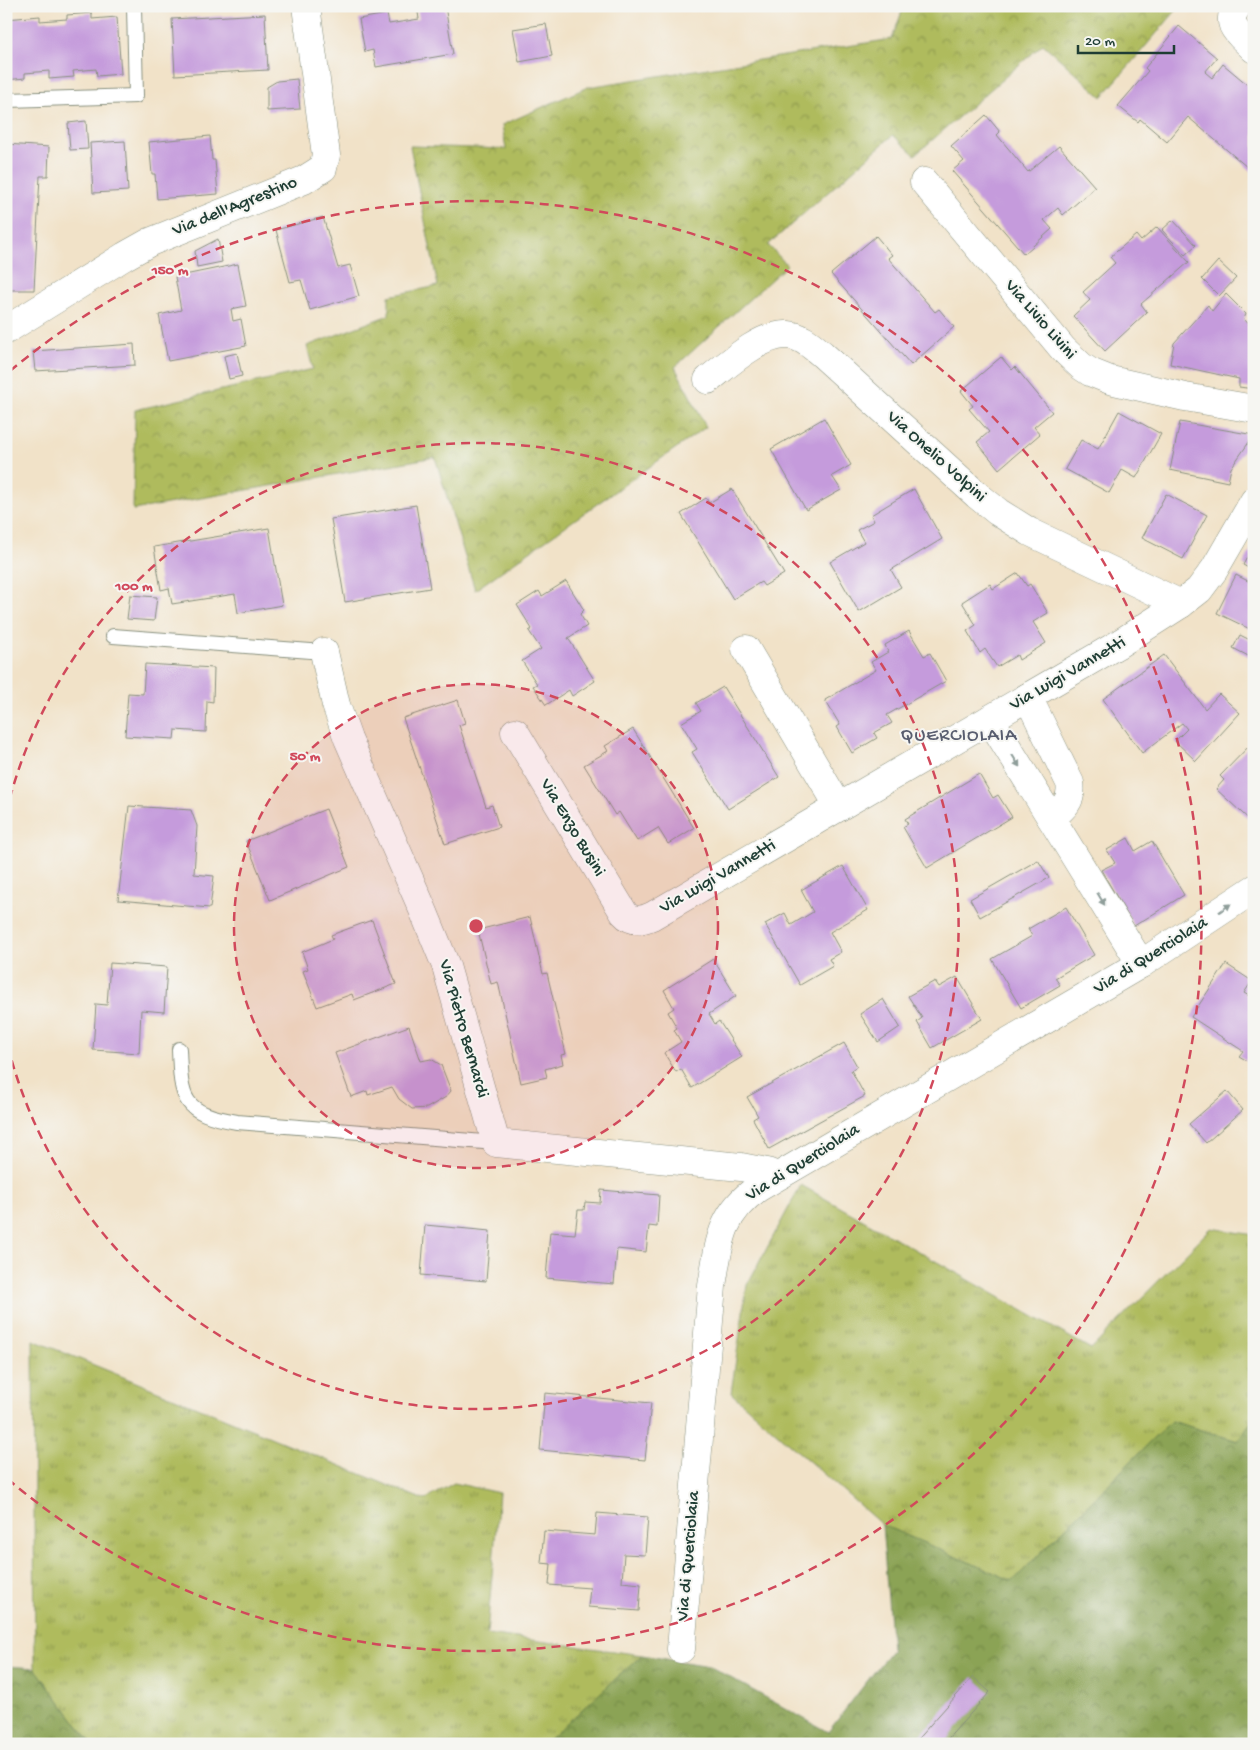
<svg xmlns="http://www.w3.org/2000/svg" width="1260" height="1750" viewBox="0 0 1260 1750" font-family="'Gochi Hand',sans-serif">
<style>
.grass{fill:url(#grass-tufts);stroke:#677c48}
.forest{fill:url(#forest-crowns);stroke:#557044}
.park{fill:url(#park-crowns);stroke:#677c48}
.building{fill:#c59bdc}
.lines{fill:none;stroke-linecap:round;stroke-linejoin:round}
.service-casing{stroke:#88907e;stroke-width:16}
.minor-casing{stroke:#88907e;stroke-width:29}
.service{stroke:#fff;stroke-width:14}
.minor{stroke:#fff;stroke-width:28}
.oneway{fill:#8f9e9a}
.ring{fill:none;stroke:#d1495b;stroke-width:2.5;stroke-dasharray:9 6}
.labels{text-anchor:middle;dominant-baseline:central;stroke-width:4;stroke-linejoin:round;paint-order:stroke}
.street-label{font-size:18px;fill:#1f3d34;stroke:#f6f6f2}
.neighbourhood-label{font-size:19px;letter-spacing:1px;fill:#595e6f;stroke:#f6f6f2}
.centre{fill:#d1495b;stroke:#f6f6f2;stroke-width:2.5}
.ring-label{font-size:15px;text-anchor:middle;font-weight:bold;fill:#d1495b;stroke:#f6f6f2;stroke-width:4;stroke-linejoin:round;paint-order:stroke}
</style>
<defs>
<pattern id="grass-tufts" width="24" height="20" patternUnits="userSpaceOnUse" patternTransform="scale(1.25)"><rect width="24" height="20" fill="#afbb5d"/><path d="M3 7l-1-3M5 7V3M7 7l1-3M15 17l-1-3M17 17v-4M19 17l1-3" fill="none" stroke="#8e994e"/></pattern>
<pattern id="forest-crowns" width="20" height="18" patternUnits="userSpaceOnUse" patternTransform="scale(1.25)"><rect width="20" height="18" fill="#8ba354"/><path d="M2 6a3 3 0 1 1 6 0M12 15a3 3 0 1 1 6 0" fill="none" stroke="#718646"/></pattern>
<pattern id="park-crowns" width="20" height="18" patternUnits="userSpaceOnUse" patternTransform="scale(1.25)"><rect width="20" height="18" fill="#afbb5d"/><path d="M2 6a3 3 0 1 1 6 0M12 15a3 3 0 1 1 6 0" fill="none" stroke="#8e994e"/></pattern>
</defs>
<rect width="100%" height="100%" fill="#f6f6f2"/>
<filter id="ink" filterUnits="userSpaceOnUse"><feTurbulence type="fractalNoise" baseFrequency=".02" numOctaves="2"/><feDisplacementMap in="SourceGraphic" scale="10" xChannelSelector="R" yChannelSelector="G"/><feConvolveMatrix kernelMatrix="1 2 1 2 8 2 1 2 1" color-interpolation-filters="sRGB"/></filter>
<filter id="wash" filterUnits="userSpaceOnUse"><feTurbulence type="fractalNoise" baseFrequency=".0096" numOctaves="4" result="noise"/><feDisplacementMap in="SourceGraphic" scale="20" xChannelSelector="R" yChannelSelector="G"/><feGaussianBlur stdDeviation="1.12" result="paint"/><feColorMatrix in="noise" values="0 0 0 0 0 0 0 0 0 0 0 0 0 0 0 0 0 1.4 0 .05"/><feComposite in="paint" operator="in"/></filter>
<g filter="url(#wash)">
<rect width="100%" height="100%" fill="#f1e2c8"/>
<g class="grass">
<path d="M801,1185L1091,1349L1211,1228L1254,1235V1418L1238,1441L1171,1421L1013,1581L882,1525L731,1393L747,1285Z"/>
<path d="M33,1340L424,1500L454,1483L499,1493L487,1634L642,1655L544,1744H92L35,1668Z"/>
</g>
<g class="forest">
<path d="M1254,1418V1744H544L642,1655L709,1666L828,1732L892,1649L882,1525L1013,1581L1171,1421L1237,1441Z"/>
<path d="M6,1666L35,1668L92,1744H6Z"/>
</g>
<path class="park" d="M904,6H1180L1102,97L1043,44L915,155L893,135L768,245L787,265L675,367L706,427L475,590L435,457L133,510L135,410L313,369L307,346L389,315V296L438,286L410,146L506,149L502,125L588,87L892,39Z"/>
<g id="blocks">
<g class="building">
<path d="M417,6H445L453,54L376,67L373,50L365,52L359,19L387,14L389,24L419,19Z"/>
<path d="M92,13V19L117,17L121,74L97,76L96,69L73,71L74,77L49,79V71L25,73V78L6,80V19L40,16V21L67,19V15Z"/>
<path d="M265,14L268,70L175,75L172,19Z"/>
<path d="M546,24L552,56L519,62L513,29Z"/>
<path d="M1179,26L1217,58L1205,72L1212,78L1223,64L1254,90V173L1188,117L1167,142L1140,119L1138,122L1118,106L1148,71L1145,68Z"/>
<path d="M297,79L300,109L267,111V87L277,81Z"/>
<path d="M986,115L1000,132L997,135L1028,172L1059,146L1095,187L1063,215L1058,208L1044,220L1052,229L1024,254L952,171L964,161L951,146Z"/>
<path d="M86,121L88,149L70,150L68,123Z"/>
<path d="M210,136L212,160H215L218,194L157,199L155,174H152L149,142Z"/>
<path d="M125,141L128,191L93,193L90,143Z"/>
<path d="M6,144L49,147L48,176H40L34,290H10V306H6Z"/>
<path d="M323,217L338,268L350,265L359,296L310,310L301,280L290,282L276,230Z"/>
<path d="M1173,220L1196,245L1185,255L1162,230Z"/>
<path d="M1157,227L1189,262L1141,304L1147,312L1105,351L1073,316L1090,300L1083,292L1115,263L1110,257L1136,235L1141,241Z"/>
<path d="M876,236L892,255L888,258L935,312L939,309L954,327L911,365L831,274Z"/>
<path d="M218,239L222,262L197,267L195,251Z"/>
<path d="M1218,261L1236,278L1219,296L1202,279Z"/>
<path d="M238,264L246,306L231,309L233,321L241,319L246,346L168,361L159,315L181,310L175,277Z"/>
<path d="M1226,294L1246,314L1244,319L1254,330V389L1239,387V379L1170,364L1174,343L1208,305L1212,311Z"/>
<path d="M134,344L135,365L35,371L33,351Z"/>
<path d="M237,353L242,376L229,379L224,356Z"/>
<path d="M1001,357L1012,370L1015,367L1052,412L1034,427L1040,434L999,469L977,442L989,432L969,409L973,406L961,391Z"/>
<path d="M1119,411L1161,434L1136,478L1122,470L1109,493L1065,469L1081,440L1098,449Z"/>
<path d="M824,418L851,465L832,476L841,490L806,510L771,449Z"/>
<path d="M1180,422L1254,435L1231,468L1228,482L1170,470Z"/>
<path d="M732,489L784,574L764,586L761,582L733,599L681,514L706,498L709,503Z"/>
<path d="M914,489L942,539L891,570L901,587L859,612L830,562L864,542L857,530L874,521L871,515Z"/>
<path d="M1166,494L1207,515L1183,559L1142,538Z"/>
<path d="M416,505L430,588L345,602L331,519Z"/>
<path d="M269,528L282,605L238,613L235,594L172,604L169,588L161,590L154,547Z"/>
<path d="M1254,544V571L1243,565Z"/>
<path d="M1018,573L1027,586L1030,584L1048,613L1033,622L1046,643L1019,660L1017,655L997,667L985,649L980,653L967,631L976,625L962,602L990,584L993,589Z"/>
<path d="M1236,575L1254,584V631L1217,613Z"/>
<path d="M566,581L584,610L580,614L587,626L568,638L595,681L572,696L569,690L546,705L533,686L537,684L522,661L541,649L529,631L532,629L517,605L539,591L542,596Z"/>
<path d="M130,595L157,597L154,621L127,619Z"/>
<path d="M909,631L924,656L930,653L946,681L887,715L892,723L874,733L877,738L852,753L837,727L840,725L825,700L876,670L871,662L888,652L885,645Z"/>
<path d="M1240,635L1254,642V659L1233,648Z"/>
<path d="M1164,655L1205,709L1219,694L1240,713L1196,761L1175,741L1187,729L1182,723L1142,753L1103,699Z"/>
<path d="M145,664L214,668L213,702L207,701L206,732L175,730L174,739L125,736L128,693L143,694Z"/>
<path d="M723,687L779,777L728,809L692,752L697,749L681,723L701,711L696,703Z"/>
<path d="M458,700L465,723L459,725L486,807L492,805L499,827L445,844L403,718Z"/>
<path d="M633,729L694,828L668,844L658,828L637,841L619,812L615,815L584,765L608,751L605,746Z"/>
<path d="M1254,741V824L1216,789L1224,780L1220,776Z"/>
<path d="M979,774L993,798L998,795L1012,817L927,868L903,827L908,824L905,819Z"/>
<path d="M129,806L191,810L197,826L194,874L214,876L210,908L118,900Z"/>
<path d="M326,809L349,867L270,900L246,841Z"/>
<path d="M1128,838L1135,851L1152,841L1184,895L1134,926L1101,870L1115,863L1107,850Z"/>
<path d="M1038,860L1049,878L980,917L970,899Z"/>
<path d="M843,866L868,910L830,932L841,952L829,959L833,966L800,985L765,924L785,913L791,925L813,912L801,890Z"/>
<path d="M1066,907L1094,955L1055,978L1060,985L1021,1008L992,959L1032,936L1028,929Z"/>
<path d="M530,917L543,974L547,973L566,1054L561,1055L563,1064L545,1069L547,1077L521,1083L498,982L491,984L478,930Z"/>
<path d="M372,920L396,984L354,1000L352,994L317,1007L303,971L308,969L302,952L333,939L331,935Z"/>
<path d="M713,959L736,996L709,1014L715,1024L719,1021L742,1057L692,1088L681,1069L676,1072L664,1053L681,1042L674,1030L677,1028L668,1012L674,1008L664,990Z"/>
<path d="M110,963L167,967L164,1012L141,1010L139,1053L93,1050L96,1004L107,1005Z"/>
<path d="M1226,964L1252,981L1244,993L1254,999V1065L1239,1056L1243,1051L1191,1017Z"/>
<path d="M957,977L982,1019L932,1048L917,1022L922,1018L908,996L935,981L939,987Z"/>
<path d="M883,999L900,1027L878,1042L860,1014Z"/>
<path d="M409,1026L421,1061L431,1059L441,1065L451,1091L446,1097L427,1108L412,1109L399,1099L392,1087L368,1095L367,1091L351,1097L335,1053Z"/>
<path d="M844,1043L857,1066L851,1070L865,1096L769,1149L753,1119L758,1116L747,1097Z"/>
<path d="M1227,1091L1243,1110L1206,1143L1189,1124Z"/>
<path d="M601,1190L659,1195L657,1227L649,1226L646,1252L617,1249L614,1284L546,1278L550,1232L575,1234L578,1210H584L585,1202L600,1203Z"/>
<path d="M425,1225L490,1231L486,1281L421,1275Z"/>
<path d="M545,1393L651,1403L645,1460L540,1450Z"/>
<path d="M597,1513L648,1517L645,1555L624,1554L622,1582L641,1584L639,1611L588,1607L590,1588L549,1585L551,1564L541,1563L544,1531L595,1535Z"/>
<path d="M973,1677L990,1692L943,1744H913Z"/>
</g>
</g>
</g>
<g filter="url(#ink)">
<use href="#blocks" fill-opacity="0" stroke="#88907e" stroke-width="1"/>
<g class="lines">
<g class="service-casing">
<g id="service">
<path d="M8,100L136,96L134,6"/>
<path d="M113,636L324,652"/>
<path d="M179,1049C181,1100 182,1113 237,1122L496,1143"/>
</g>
</g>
<g class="minor-casing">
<g id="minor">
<path d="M1238,6C1222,25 1241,35 1254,49"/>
<path d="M924,182L1063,349L1081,366L1090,372L1110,380L1185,397L1254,409"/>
<path d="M6,330L125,256L150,242L304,180L323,168L326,155L306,6"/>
<path d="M708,380C727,365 762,333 788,335C802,336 812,346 822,354L977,495L998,512L1030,532L1181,604"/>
<path d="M746,649L839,807"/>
<path d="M324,652L336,705L348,739L423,910L446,966L496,1143L741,1167L767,1172L777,1176"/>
<path d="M1028,697L1070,783C1073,800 1064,808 1051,818"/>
<path d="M990,719L1141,964"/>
<path d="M515,732L624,913C632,922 641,921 652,916L1117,645L1181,604L1199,590L1214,570L1254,501"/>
<path d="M681,1649L712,1286C719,1244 720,1214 758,1188L1141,964L1254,889"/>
</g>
</g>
<use href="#service" class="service"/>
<use href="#minor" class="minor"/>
</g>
<defs><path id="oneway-solid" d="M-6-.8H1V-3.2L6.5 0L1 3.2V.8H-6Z" transform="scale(1.25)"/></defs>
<g class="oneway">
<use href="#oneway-solid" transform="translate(1016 761) rotate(58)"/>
<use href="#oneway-solid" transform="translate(1101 899) rotate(59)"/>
<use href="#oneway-solid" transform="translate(1225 908) rotate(-35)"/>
</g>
</g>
<circle cx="476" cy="926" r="242" fill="#d1495b" fill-opacity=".12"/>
<g class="ring">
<circle cx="476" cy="926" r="242"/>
<path d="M6 813A483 483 0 1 1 6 1039"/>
<path d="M10 371A725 725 0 1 1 10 1481"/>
</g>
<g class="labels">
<g class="street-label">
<text transform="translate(235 207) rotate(-22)">Via dell'Agrestino</text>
<text transform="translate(1040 320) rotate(49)">Via Livio Livini</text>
<text transform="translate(936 457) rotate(42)">Via Onelio Volpini</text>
<text transform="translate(1068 674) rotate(-30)">Via Luigi Vannetti</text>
<text transform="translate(572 828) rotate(59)">Via Enzo Busini</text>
<text transform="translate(718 877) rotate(-30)">Via Luigi Vannetti</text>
<text transform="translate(1151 956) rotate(-32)">Via di Querciolaia</text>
<text transform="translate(463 1029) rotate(74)">Via Pietro Bernardi</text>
<text transform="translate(803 1163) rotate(-32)">Via di Querciolaia</text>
<text transform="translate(689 1556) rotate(-85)">Via di Querciolaia</text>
</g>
<g class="neighbourhood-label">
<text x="959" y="736">QUERCIOLAIA</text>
</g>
</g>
<circle cx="476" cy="926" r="8" class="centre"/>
<g class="ring-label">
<text x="170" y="274">150 m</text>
<text x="134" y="590">100 m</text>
<text x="305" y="760">50 m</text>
</g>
<rect width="1260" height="1750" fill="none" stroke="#f6f6f2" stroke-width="25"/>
<path d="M1078 45v8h96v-8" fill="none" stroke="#1f3d34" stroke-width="2.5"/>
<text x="1085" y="45" font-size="15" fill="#1f3d34" stroke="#f6f6f2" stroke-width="4" paint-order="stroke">20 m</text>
</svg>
